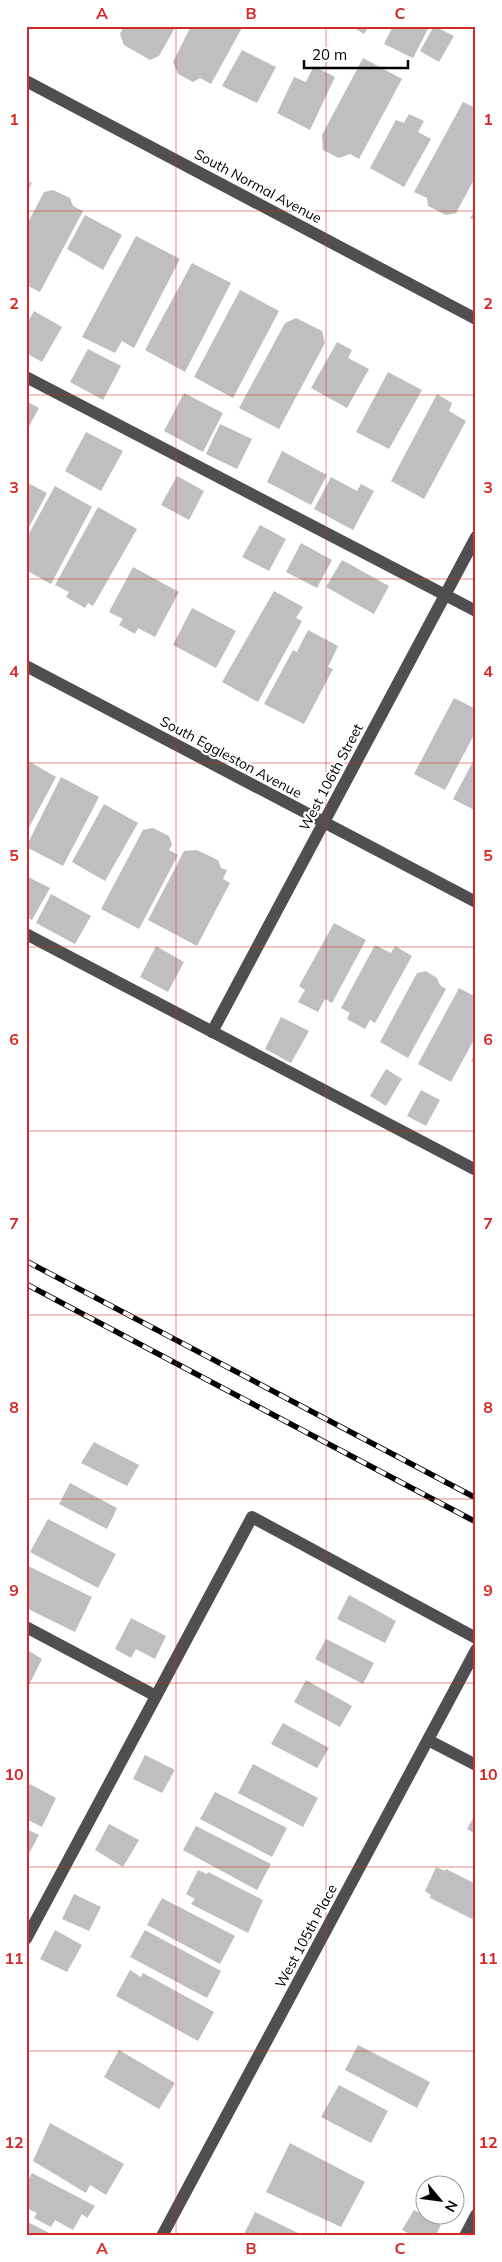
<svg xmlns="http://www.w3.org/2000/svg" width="502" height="2262" viewBox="0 0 502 2262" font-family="Mulish,sans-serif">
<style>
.building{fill:#bfbfbf}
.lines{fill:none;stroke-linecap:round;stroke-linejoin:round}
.minor{stroke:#4f4f4f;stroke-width:12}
.rail-casing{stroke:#000;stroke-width:5.5}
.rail{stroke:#fff;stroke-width:4;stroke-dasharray:11;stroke-linecap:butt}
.grid{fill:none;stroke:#d62828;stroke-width:1;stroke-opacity:0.55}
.labels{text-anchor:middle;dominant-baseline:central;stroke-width:4.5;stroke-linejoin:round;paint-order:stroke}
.street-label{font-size:14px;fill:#000;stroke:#fff}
.neatline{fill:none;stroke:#d62828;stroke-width:2}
.grid-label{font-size:16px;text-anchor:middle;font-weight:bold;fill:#d62828}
</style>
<rect width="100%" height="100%" fill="#fff"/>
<g class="building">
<path d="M124,26H176L159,56L150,60L124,45L120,34Z"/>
<path d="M191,26H243L211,84L200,78L193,82L178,74L173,62Z"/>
<path d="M351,26H369L364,34Z"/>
<path d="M393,26H424L428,29L413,58L384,44Z"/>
<path d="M434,26L454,36L439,62L420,51Z"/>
<path d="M242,50L276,67L257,103L222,86Z"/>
<path d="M363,58L402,79L359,159L350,154L339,158L323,150L322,135Z"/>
<path d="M314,66L335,77L310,130L277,113L294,77L306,82Z"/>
<path d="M463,102L476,108V176L456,213L446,215L428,206L427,198L414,192Z"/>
<path d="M409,114L424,121L418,132L431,139L404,187L370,168L396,120L404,123Z"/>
<path d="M26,180L32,183L26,193Z"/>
<path d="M53,190L70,198L73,206L83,211L40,292L26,285V226L44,192Z"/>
<path d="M476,208V221L470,218Z"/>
<path d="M85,215L122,235L103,270L67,249Z"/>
<path d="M136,236L180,259L134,348L122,341L115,353L82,337Z"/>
<path d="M192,263L231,283L185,372L145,350Z"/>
<path d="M240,290L279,311L233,398L194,377Z"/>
<path d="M34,311L62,327L42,362L26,353V325Z"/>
<path d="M296,318L322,331L325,343L279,429L239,408L285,323Z"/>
<path d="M337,342L352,350L348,358L369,369L347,408L311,388Z"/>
<path d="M88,349L121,366L103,400L70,382Z"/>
<path d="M388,372L422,390L389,449L356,432Z"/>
<path d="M184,393L223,413L203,452L164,431Z"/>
<path d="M437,394L452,403L449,411L466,421L424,499L391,481Z"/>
<path d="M26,401L39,408L26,432Z"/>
<path d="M220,424L252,439L237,469L206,454Z"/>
<path d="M86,432L123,451L101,491L65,471Z"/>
<path d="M282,451L327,475L311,505L267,482Z"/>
<path d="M177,476L204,491L189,520L161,505Z"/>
<path d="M331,477L357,491L361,484L374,491L353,530L314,509Z"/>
<path d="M26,482L47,493L26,533Z"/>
<path d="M55,486L92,507L51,584L26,570V539Z"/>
<path d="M98,507L137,529L93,606L88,603L85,608L66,597L69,592L55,585Z"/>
<path d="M260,525L286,539L269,571L242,557Z"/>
<path d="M301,543L332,560L317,588L286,572Z"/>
<path d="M342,560L389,586L374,614L326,587Z"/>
<path d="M133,567L179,592L155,637L138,628L135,634L119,625L123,619L109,612Z"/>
<path d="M274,591L303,607L296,618L302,621L258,702L222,682Z"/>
<path d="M192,608L236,631L216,668L173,645Z"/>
<path d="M308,630L338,646L328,667L333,669L304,724L264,704L293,650L297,652Z"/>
<path d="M454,698L476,709V731L445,790L414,774Z"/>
<path d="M476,756V811L453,799Z"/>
<path d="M30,762L56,777L26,833V768Z"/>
<path d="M61,777L99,797L63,866L26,847Z"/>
<path d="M104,804L138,823L105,881L72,862Z"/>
<path d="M153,828L169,836L172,845L169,850L178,855L139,929L101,909L143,830Z"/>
<path d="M197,850L218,860L221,868L227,870L223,879L230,883L197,946L148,920L184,851Z"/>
<path d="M26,876L50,888L32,920L26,917Z"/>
<path d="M51,894L91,916L75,944L36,923Z"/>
<path d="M334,923L366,940L332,1003L325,999L318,1012L298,1002L305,990L299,986Z"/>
<path d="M375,945L391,953L395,946L412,956L375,1023L370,1020L365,1029L347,1019L350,1013L341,1008Z"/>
<path d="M156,946L184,962L168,992L140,977Z"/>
<path d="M426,971L437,978L440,985L446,989L408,1058L380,1042L417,973Z"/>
<path d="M459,988L476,997V1036L451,1082L418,1064Z"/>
<path d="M281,1017L309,1031L291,1063L265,1049Z"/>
<path d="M476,1052V1064L471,1061Z"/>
<path d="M386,1069L402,1079L386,1106L370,1096Z"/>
<path d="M421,1090L440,1100L426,1126L407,1116Z"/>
<path d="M94,1442L139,1465L127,1486L81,1463Z"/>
<path d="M70,1483L117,1508L107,1529L59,1504Z"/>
<path d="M48,1519L116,1554L98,1588L30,1552Z"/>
<path d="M26,1565L92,1597L75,1632L26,1608Z"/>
<path d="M349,1595L396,1621L385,1643L337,1619Z"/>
<path d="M131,1618L166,1636L155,1659L136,1649L131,1658L115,1649Z"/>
<path d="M326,1639L374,1663L363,1684L315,1659Z"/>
<path d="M26,1649L42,1659L28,1687L26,1686Z"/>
<path d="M306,1680L352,1706L340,1727L294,1702Z"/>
<path d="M283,1723L329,1748L317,1768L271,1744Z"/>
<path d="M145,1755L175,1770L162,1793L133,1779Z"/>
<path d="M253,1764L318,1798L303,1827L238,1793Z"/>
<path d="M26,1782L56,1798L42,1827L26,1819Z"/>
<path d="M215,1792L287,1828L272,1857L200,1819Z"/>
<path d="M476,1813V1834L467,1829Z"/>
<path d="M109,1824L139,1840L123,1867L95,1850Z"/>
<path d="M196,1826L271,1864L257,1890L183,1850Z"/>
<path d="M26,1829L39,1835L26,1859Z"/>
<path d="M436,1867L445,1871L446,1869L476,1884V1921L430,1898L431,1895L425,1891Z"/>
<path d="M198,1870L207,1874L208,1872L263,1900L248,1933L191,1904L195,1899L186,1894Z"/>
<path d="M74,1894L101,1907L89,1931L62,1919Z"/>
<path d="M162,1898L235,1936L220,1964L147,1925Z"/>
<path d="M55,1930L82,1945L67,1972L40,1959Z"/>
<path d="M145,1930L221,1971L207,1998L130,1957Z"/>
<path d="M130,1970L141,1977L143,1973L214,2012L198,2041L116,1996Z"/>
<path d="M358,2045L430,2082L417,2108L345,2070Z"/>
<path d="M119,2050L175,2083L159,2109L104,2077Z"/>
<path d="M339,2085L388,2111L371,2143L321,2117Z"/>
<path d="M50,2123L124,2164L106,2195L90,2185L86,2193L33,2161Z"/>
<path d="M290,2143L365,2182L341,2227L266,2192Z"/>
<path d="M32,2173L95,2206L87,2218L82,2214L73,2230L55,2220L51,2227L34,2218L37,2213L26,2208V2183Z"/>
<path d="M414,2210L441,2225L435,2236H414L402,2230Z"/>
<path d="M255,2212L304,2236H243Z"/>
<path d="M26,2221L55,2236H26Z"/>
</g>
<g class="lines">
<g class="minor">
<path d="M26,81L476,319"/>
<path d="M26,377L476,611"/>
<path d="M26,666L476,902"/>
<path d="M26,934L476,1170"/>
<path d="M212,1032L476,537"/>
<path d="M26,1627L156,1696"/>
<path d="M428,1740L476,1765"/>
<path d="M26,1939L252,1517L476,1638"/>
<path d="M162,2236L476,1650"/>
<path d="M465,2236L476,2215"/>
</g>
<g class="rail-casing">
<g id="rail">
<path d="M26,1261L476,1498"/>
<path d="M26,1284L476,1522"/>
</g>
</g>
<use href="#rail" class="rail"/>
</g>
<path class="grid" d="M176,26V2236M326,26V2236M26,211H476M26,395H476M26,579H476M26,763H476M26,947H476M26,1131H476M26,1315H476M26,1499H476M26,1683H476M26,1867H476M26,2051H476"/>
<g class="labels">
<g class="street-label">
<text transform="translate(258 186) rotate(28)">South Normal Avenue</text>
<text transform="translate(231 757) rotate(28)">South Eggleston Avenue</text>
<text transform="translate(331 777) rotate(-62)">West 106th Street</text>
<text transform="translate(306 1936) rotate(-62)">West 105th Place</text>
</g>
</g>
<rect width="502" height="2262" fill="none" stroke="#ffffff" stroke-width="55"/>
<g transform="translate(440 2200) rotate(119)"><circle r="24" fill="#ffffff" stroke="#999999"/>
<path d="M0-4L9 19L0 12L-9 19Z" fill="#000000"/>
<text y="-8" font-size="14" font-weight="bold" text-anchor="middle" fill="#000000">N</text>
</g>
<path d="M304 60v8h104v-8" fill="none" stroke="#000000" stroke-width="2.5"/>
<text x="312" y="60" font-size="15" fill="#000000" stroke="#ffffff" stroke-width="4" paint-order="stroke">20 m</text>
<rect x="28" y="28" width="446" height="2206" class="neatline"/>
<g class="grid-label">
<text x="102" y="19">A</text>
<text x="251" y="19">B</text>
<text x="400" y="19">C</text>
<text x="14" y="125">1</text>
<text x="488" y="125">1</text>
<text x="14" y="309">2</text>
<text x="488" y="309">2</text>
<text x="14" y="493">3</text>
<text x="488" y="493">3</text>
<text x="14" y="677">4</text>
<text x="488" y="677">4</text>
<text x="14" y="861">5</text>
<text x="488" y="861">5</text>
<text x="14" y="1045">6</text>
<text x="488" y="1045">6</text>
<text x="14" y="1229">7</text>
<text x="488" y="1229">7</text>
<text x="14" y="1413">8</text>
<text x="488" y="1413">8</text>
<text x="14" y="1596">9</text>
<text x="488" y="1596">9</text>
<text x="14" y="1780">10</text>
<text x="488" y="1780">10</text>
<text x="14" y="1964">11</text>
<text x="488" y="1964">11</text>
<text x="14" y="2148">12</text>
<text x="488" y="2148">12</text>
<text x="102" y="2254">A</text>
<text x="251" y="2254">B</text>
<text x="400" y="2254">C</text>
</g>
</svg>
